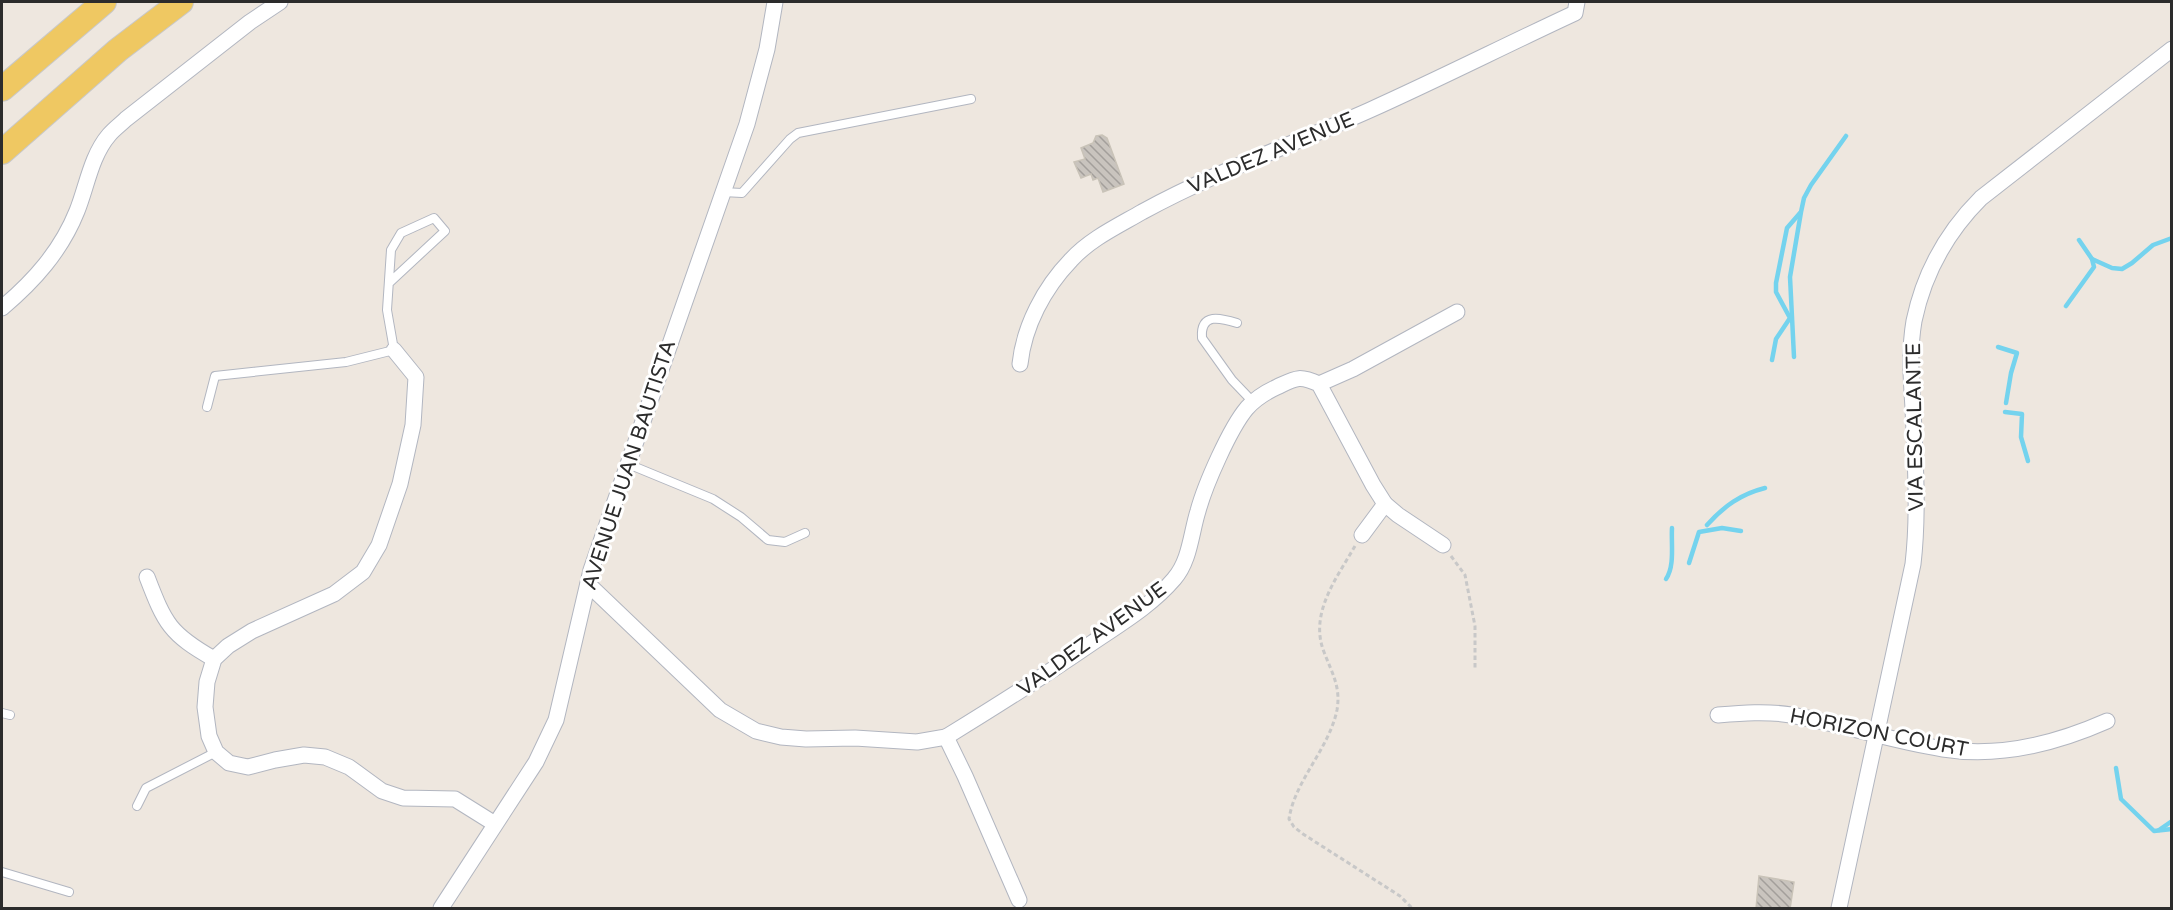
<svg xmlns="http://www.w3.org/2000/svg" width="2173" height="910" viewBox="0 0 2173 910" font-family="'Varela Round',sans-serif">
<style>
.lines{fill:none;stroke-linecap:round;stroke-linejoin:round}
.stream{stroke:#74d3ee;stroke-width:4.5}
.building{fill:url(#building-back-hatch);stroke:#c9c3b8;stroke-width:1.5}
.service-casing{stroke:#b2b6c0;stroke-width:10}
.minor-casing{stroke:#b2b6c0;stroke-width:17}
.primary-casing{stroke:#c8c8c8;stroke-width:26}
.path{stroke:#c8c8c8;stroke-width:3;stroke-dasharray:4.5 3;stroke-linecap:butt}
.service{stroke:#fff;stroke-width:8}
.minor{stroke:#fff;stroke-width:15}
.primary{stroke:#efc862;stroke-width:24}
.labels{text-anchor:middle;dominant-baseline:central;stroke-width:6;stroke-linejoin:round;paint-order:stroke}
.street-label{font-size:21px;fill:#2c2c2c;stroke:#fff}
</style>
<defs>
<pattern id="building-back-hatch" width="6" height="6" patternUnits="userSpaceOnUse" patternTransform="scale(1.5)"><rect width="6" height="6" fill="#c9c4be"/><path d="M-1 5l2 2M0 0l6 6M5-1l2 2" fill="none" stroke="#a39f9b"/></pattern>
</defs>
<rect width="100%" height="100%" fill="#eee7df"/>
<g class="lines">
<g class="stream">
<path d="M2092,259L2112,268L2122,269L2132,263L2153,245L2172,238"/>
<path d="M2066,306L2094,267L2092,259L2079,240"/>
<path d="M1998,347L2017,353L2011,373L2006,403"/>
<path d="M1794,357L1790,277L1801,212L1804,198L1811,185L1846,136"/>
<path d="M1772,360L1776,339L1790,318L1776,292V283L1787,228L1800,213"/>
<path d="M2005,412L2022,414L2021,437L2028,461"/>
<path d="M1707,525C1724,506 1741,494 1765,488"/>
<path d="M1689,563L1699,532L1722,528L1741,531"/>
<path d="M1666,579C1675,566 1671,544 1672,528"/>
<path d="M2116,768L2121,799L2154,831L2172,829"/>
<path d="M2159,830L2172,821"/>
</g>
</g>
<g class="building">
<path d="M1102,135L1107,138L1124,184L1103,192L1098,178L1093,180L1091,174L1081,178L1074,162L1085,159L1081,148L1093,143L1096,136Z"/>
<path d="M1759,876L1794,882L1790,909H1756Z"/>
</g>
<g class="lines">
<g class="service-casing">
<g id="service">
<path d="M723,192L742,193L790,139L798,133L971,99"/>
<path d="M1237,323C1221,318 1200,312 1202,338L1232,380L1254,403"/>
<path d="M207,407L215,376L346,362L394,350L387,310L391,250L401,233L434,218L445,231L389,283"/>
<path d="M628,464L713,499L741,517L768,540L785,542L805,533"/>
<path d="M2,713L10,715"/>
<path d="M137,806L146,788L216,752"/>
<path d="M2,872L69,892"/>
</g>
</g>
<g class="minor-casing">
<g id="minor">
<path d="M2,308C34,281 61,251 77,211C87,186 91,156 109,135C114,129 121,124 126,119L250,22L280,2"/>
<path d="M394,350L416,377L413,425L400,484L379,545L363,572L334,594L252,631L228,646L214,659L207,682L205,707L209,736L216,752L229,763L248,767L275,760L304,755L325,757L349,767L382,791L403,798L455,799L495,824"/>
<path d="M1020,364C1024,326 1044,288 1071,260C1090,239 1118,226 1142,212C1215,172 1294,144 1370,110C1439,79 1506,45 1575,13L1577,2"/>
<path d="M1319,384L1353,369L1457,312"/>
<path d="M1385,504L1398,515L1443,545"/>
<path d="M147,577C165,624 170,634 214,659"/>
<path d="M588,584L720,710L756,731L781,737L806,739L855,738L917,742L946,737L965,776L1019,900"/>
<path d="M1718,715C1742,713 1767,711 1791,715C1842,724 1891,741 1943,749C1999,758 2055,744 2107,721"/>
<path d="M946,737C995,707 1044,676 1092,643C1120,624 1152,605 1174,579C1190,561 1191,533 1198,511C1205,485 1230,428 1247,408C1255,399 1266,392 1277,387C1296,378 1299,375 1319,384L1373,485L1385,504L1362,535"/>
<path d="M441,908L536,762L556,720L591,570L747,124L767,49L775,2"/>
<path d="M1839,908L1913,564C1919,512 1915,460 1913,408C1911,379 1909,350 1914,321C1924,273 1947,232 1981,198L2172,49"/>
</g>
</g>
<g class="primary-casing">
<g id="primary">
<path d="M2,89L104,2"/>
<path d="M2,152L118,50L181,2"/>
</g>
</g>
<g class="path">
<path d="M1355,546C1336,579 1309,614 1324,652C1332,673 1341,687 1337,710C1329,749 1295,780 1289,819L1294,827L1303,834L1400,896L1412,908"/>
<path d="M1451,556L1465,575L1475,626V670"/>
</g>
<use href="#service" class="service"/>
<use href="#minor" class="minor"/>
<use href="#primary" class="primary"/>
</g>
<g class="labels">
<g class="street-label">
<text transform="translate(1271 153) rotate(-23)">VALDEZ AVENUE</text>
<text transform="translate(1915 427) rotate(-91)">VIA ESCALANTE</text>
<text transform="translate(629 465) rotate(-72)">AVENUE JUAN BAUTISTA</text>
<text transform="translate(1092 639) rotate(-36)">VALDEZ AVENUE</text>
<text transform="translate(1879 733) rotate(11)">HORIZON COURT</text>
</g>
</g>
<rect width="2173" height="910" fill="none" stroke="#2c2c2c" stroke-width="6"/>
</svg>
